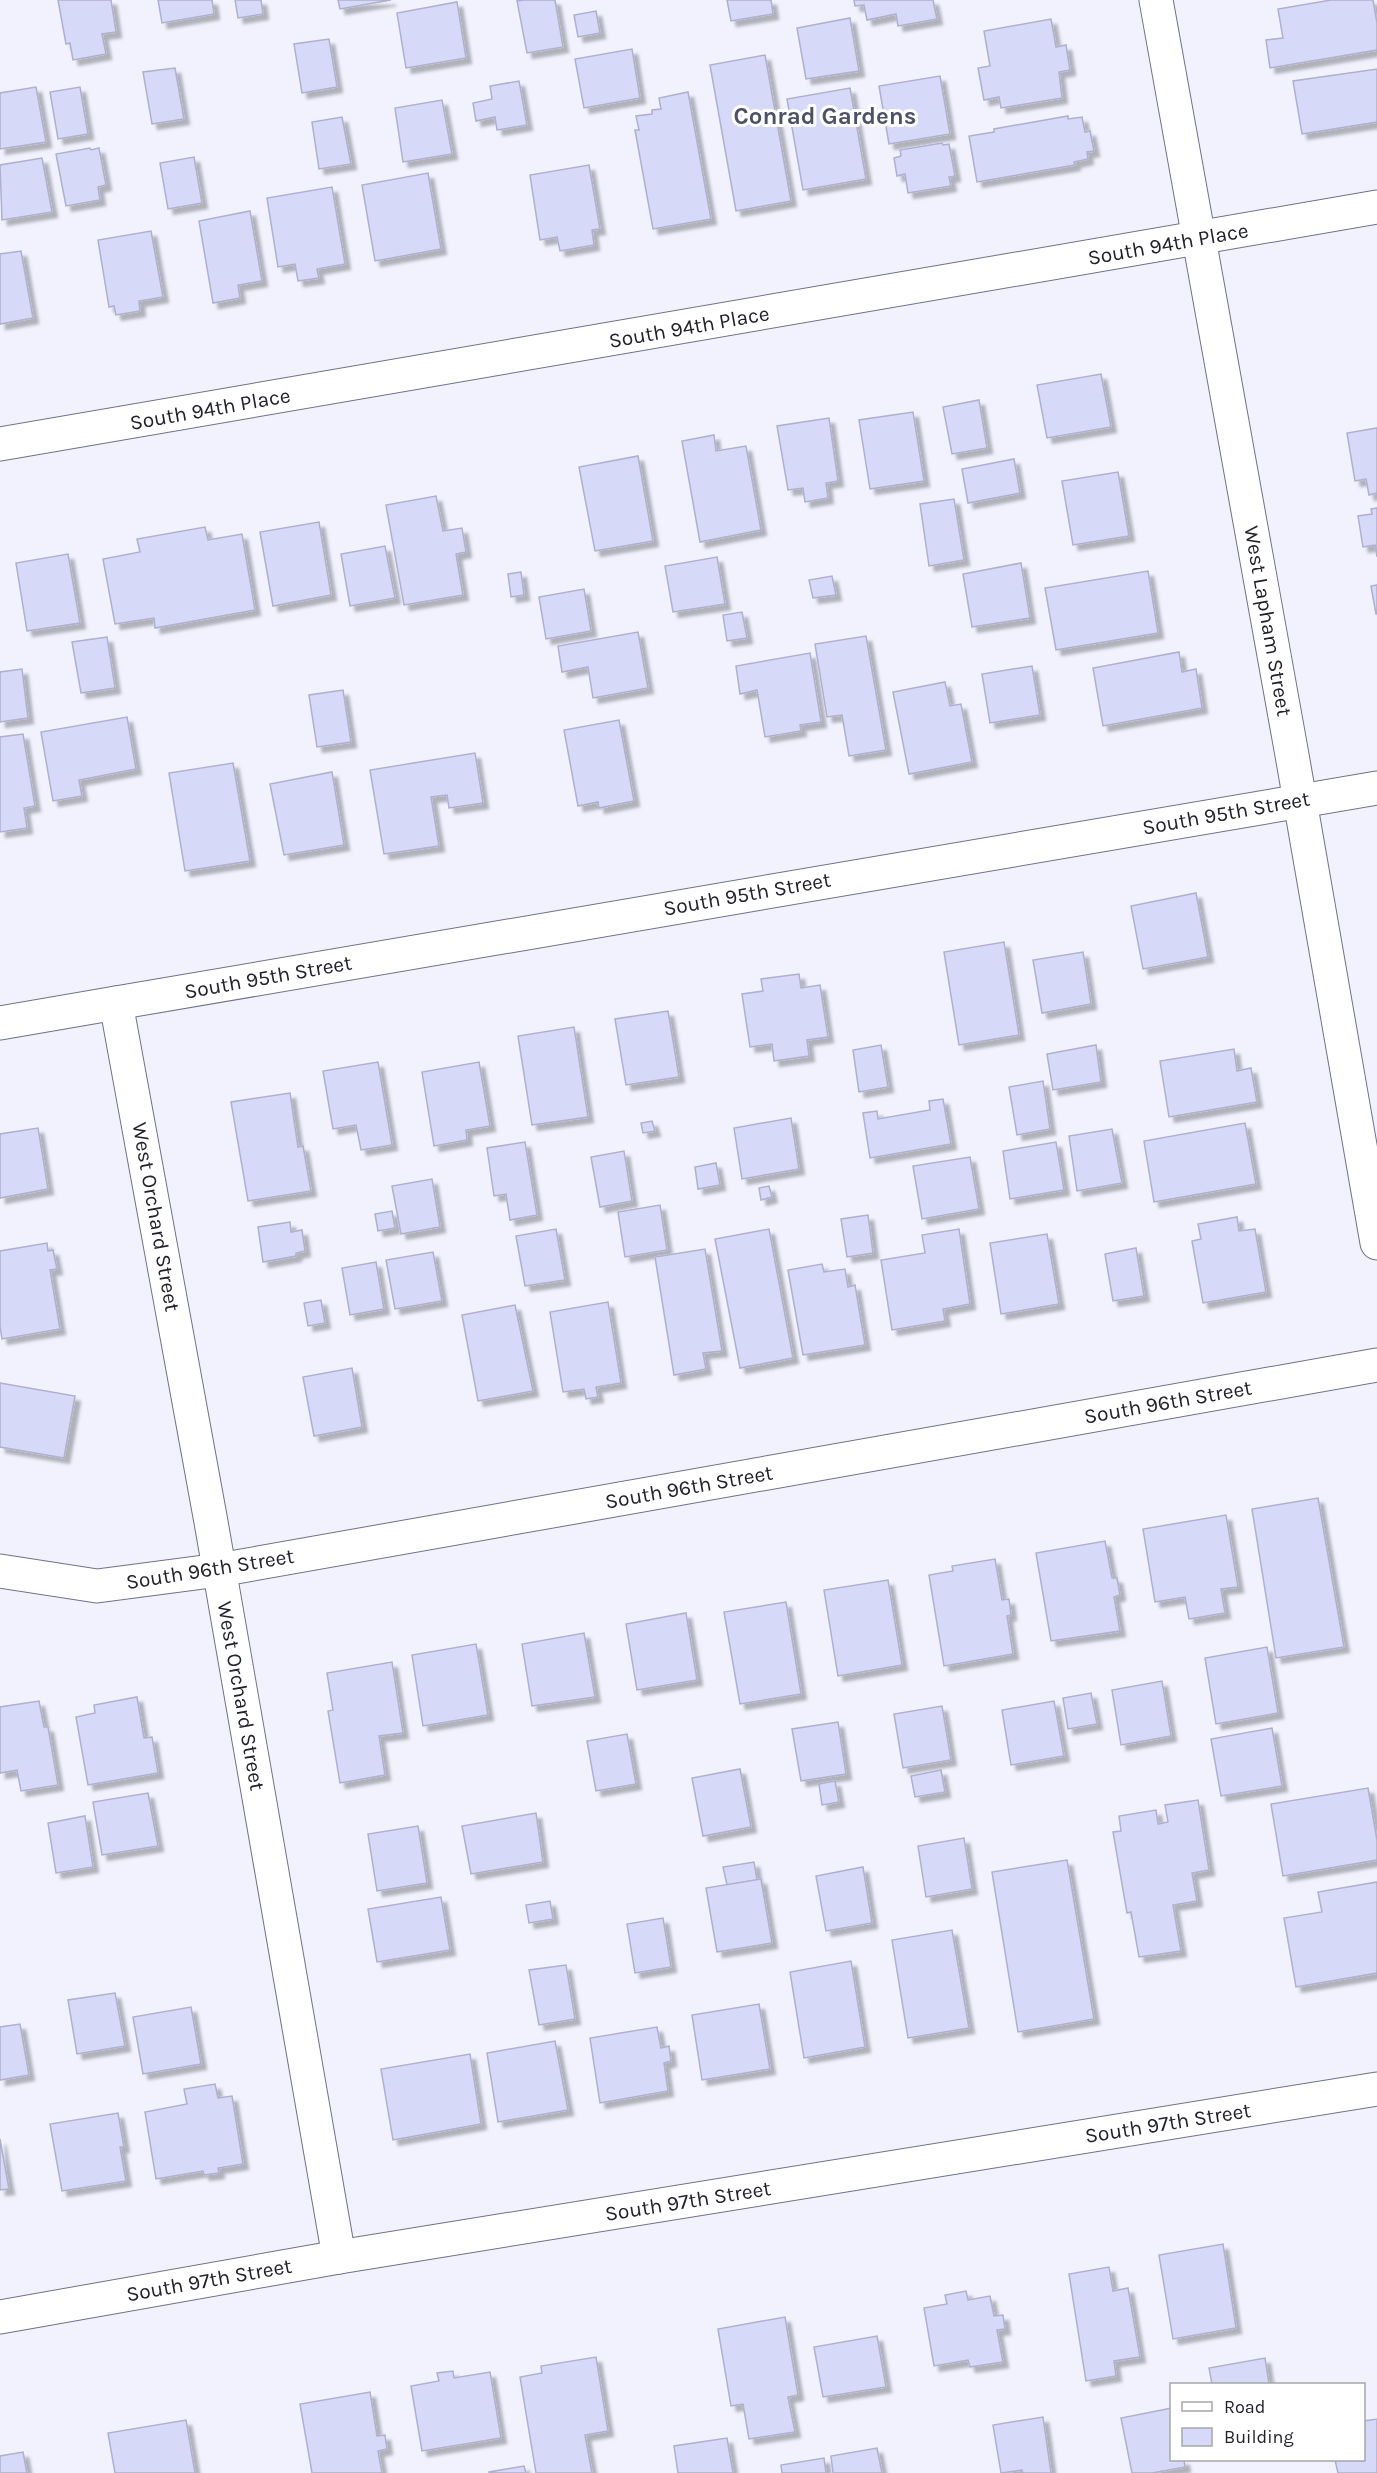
<svg xmlns="http://www.w3.org/2000/svg" width="1377" height="2473" viewBox="0 0 1377 2473" font-family="Karla,sans-serif">
<style>
.building{fill:#d6d9f7;stroke:#aeb0cd;stroke-width:1.5;filter:url(#shadow)}
.lines{fill:none;stroke-linecap:round;stroke-linejoin:round}
.street-casing{stroke:#6f718b;stroke-width:35}
.street{stroke:#fff;stroke-width:33}
.labels{text-anchor:middle;dominant-baseline:central;stroke-width:6;stroke-linejoin:round;paint-order:stroke}
.street-label{font-size:21px;fill:#21212c;stroke:#fff}
.quarter-label{font-size:24px;font-weight:bold;fill:#4e5069;stroke:#fff}
</style>
<defs>
<filter id="shadow"><feDropShadow dx="5.5" dy="5.5" stdDeviation="1.5" flood-color="#0004"/></filter>
</defs>
<rect width="100%" height="100%" fill="#f1f2fe"/>
<g class="building">
<path d="M58,0H111L116,32L102,34L106,54L73,60L70,43L66,44Z"/>
<path d="M158,0H212L214,14L162,23Z"/>
<path d="M235,0H261L263,14L238,18Z"/>
<path d="M338,0H391L340,9Z"/>
<path d="M524,0H555L563,47L527,53L517,1Z"/>
<path d="M727,0H771L773,14L731,21Z"/>
<path d="M854,0H933L937,19L898,26L896,14L867,20L864,5L855,6Z"/>
<path d="M1331,0H1373L1377,23V50L1270,68L1266,40L1283,38L1278,9Z"/>
<path d="M457,2L466,58L406,68L397,13Z"/>
<path d="M596,11L600,33L578,37L574,15Z"/>
<path d="M850,18L859,71L806,79L797,28Z"/>
<path d="M1051,19L1056,47L1066,45L1070,70L1059,72L1062,98L1001,108L999,97L984,100L978,68L990,66L984,31Z"/>
<path d="M329,39L337,87L302,93L294,44Z"/>
<path d="M632,49L640,98L584,108L575,59Z"/>
<path d="M765,55L791,201L736,211L710,65Z"/>
<path d="M175,68L184,119L152,124L143,72Z"/>
<path d="M1377,69V122L1302,134L1293,81Z"/>
<path d="M940,76L950,134L889,144L879,86Z"/>
<path d="M519,81L527,125L497,130L495,117L476,121L473,103L492,99L490,86Z"/>
<path d="M36,87L46,142L0,149V93Z"/>
<path d="M80,87L88,134L58,139L50,92Z"/>
<path d="M850,88L866,179L803,190L787,99Z"/>
<path d="M688,92L711,219L653,229L635,130H639L636,116L652,114V110L661,109L659,98Z"/>
<path d="M442,100L452,154L403,162L395,108Z"/>
<path d="M1068,116V119L1082,117L1085,132L1090,131L1094,151L1087,152L1088,159L1074,162L1075,165L977,182L969,136L994,132V129Z"/>
<path d="M342,117L351,164L319,169L312,122Z"/>
<path d="M942,143L943,145L949,144L955,176L949,177L951,186L908,193L905,174L897,176L894,158L901,156L900,150Z"/>
<path d="M90,148L91,150L99,148L106,185L98,187L100,200L66,206L56,154Z"/>
<path d="M194,157L202,203L168,209L160,163Z"/>
<path d="M42,158L52,212L2,220L0,165Z"/>
<path d="M589,165L600,229L592,230L594,245L560,251L557,237L540,240L530,175Z"/>
<path d="M428,173L441,249L375,261L362,185Z"/>
<path d="M332,187L345,264L317,269L319,278L298,281L295,264L278,267L267,198Z"/>
<path d="M250,211L262,281L238,285L240,298L213,303L199,221Z"/>
<path d="M151,231L163,297L139,301L140,311L116,315L114,306L109,307L98,240Z"/>
<path d="M21,251L33,318L0,324V254Z"/>
<path d="M1101,374L1111,427L1047,438L1037,385Z"/>
<path d="M979,400L987,448L952,454L943,407Z"/>
<path d="M913,412L924,481L870,489L859,420Z"/>
<path d="M829,418L838,481L826,483L828,498L805,502L803,488L788,490L777,426Z"/>
<path d="M1377,428V493L1369,495L1366,479L1355,481L1347,433Z"/>
<path d="M714,435L716,451L746,446L761,530L700,542L682,441Z"/>
<path d="M638,456L653,541L595,551L579,467Z"/>
<path d="M1014,459L1020,493L968,503L962,469Z"/>
<path d="M1118,472L1129,536L1073,545L1062,481Z"/>
<path d="M436,496L443,531L462,528L466,552L456,554L463,595L404,605L386,505Z"/>
<path d="M954,499L964,560L929,566L920,504Z"/>
<path d="M1377,508V557L1375,545L1363,547L1358,516L1372,514L1371,509Z"/>
<path d="M319,522L331,595L273,606L260,532Z"/>
<path d="M205,527L208,540L242,534L255,610L155,628L154,618L115,624L103,559L140,552L137,539Z"/>
<path d="M385,546L395,598L350,606L341,554Z"/>
<path d="M68,554L80,623L27,631L16,563Z"/>
<path d="M717,557L725,604L673,612L665,566Z"/>
<path d="M1021,563L1030,618L972,627L963,574Z"/>
<path d="M1148,571L1158,633L1056,650L1045,588Z"/>
<path d="M521,572L524,595L511,597L508,574Z"/>
<path d="M832,576L836,595L813,598L809,580Z"/>
<path d="M1377,585V614H1376L1371,586Z"/>
<path d="M584,589L591,631L546,639L539,597Z"/>
<path d="M742,612L747,638L727,641L723,615Z"/>
<path d="M638,632L648,688L593,698L588,667L562,672L558,646Z"/>
<path d="M866,636L886,750L849,756L842,715L827,717L815,644Z"/>
<path d="M107,637L115,688L81,693L72,642Z"/>
<path d="M1179,652L1182,672L1196,669L1202,708L1103,726L1093,668Z"/>
<path d="M810,653L821,722L800,725L801,731L765,737L757,690L740,694L736,666Z"/>
<path d="M1032,666L1040,715L990,723L982,674Z"/>
<path d="M22,669L28,718L0,722V672Z"/>
<path d="M945,682L950,706L961,704L972,762L909,774L893,692Z"/>
<path d="M343,690L351,742L317,747L309,695Z"/>
<path d="M127,717L136,769L79,780L82,796L53,801L41,732Z"/>
<path d="M619,720L634,801L599,808L598,802L578,806L564,730Z"/>
<path d="M23,734L35,806L24,808L27,828L0,832V737Z"/>
<path d="M475,753L483,803L449,808L447,795L431,797L439,846L384,854L370,770Z"/>
<path d="M233,763L250,861L185,871L169,773Z"/>
<path d="M332,772L344,845L284,855L270,784Z"/>
<path d="M1196,893L1208,957L1143,969L1131,906Z"/>
<path d="M1004,942L1019,1035L959,1045L944,952Z"/>
<path d="M1083,952L1091,1004L1042,1013L1033,960Z"/>
<path d="M799,974L801,988L820,985L828,1037L807,1040L809,1056L774,1061L772,1044L750,1047L742,994L763,991L761,979Z"/>
<path d="M668,1011L679,1077L626,1085L615,1019Z"/>
<path d="M574,1027L588,1117L532,1125L518,1036Z"/>
<path d="M881,1045L888,1087L859,1092L853,1050Z"/>
<path d="M1096,1045L1101,1082L1053,1090L1047,1054Z"/>
<path d="M1234,1049L1237,1071L1251,1068L1257,1102L1169,1117L1160,1061Z"/>
<path d="M378,1062L392,1145L361,1150L356,1125L333,1129L323,1071Z"/>
<path d="M479,1062L490,1126L466,1130L467,1140L434,1146L422,1072Z"/>
<path d="M1043,1081L1050,1129L1017,1135L1009,1087Z"/>
<path d="M290,1093L298,1147L303,1146L311,1191L248,1201L231,1102Z"/>
<path d="M943,1099L951,1144L870,1158L863,1113L877,1111L878,1119L930,1110L929,1101Z"/>
<path d="M791,1118L799,1169L742,1179L734,1128Z"/>
<path d="M652,1121L655,1131L643,1133L641,1123Z"/>
<path d="M1245,1123L1256,1184L1154,1202L1144,1141Z"/>
<path d="M38,1128L48,1189L0,1198V1134Z"/>
<path d="M1112,1129L1122,1183L1077,1191L1069,1136Z"/>
<path d="M525,1142L537,1215L510,1220L506,1194L494,1196L487,1148Z"/>
<path d="M1056,1142L1064,1190L1010,1199L1003,1151Z"/>
<path d="M624,1151L632,1201L600,1207L591,1157Z"/>
<path d="M970,1157L979,1209L922,1219L913,1166Z"/>
<path d="M716,1163L720,1185L698,1189L695,1167Z"/>
<path d="M432,1179L440,1227L401,1234L392,1186Z"/>
<path d="M769,1186L772,1197L761,1200L759,1188Z"/>
<path d="M660,1205L667,1250L625,1257L618,1212Z"/>
<path d="M392,1211L395,1228L378,1231L375,1214Z"/>
<path d="M868,1215L873,1253L847,1257L841,1219Z"/>
<path d="M1237,1217L1239,1231L1255,1229L1266,1292L1203,1303L1192,1241L1201,1239L1198,1224Z"/>
<path d="M290,1222L291,1232L302,1230L305,1251L296,1253V1256L263,1262L258,1227Z"/>
<path d="M556,1229L565,1280L525,1286L516,1236Z"/>
<path d="M769,1229L793,1358L740,1368L715,1239Z"/>
<path d="M959,1229L970,1304L943,1309L945,1321L892,1330L881,1260L925,1253L922,1235Z"/>
<path d="M1047,1234L1059,1304L1001,1314L990,1243Z"/>
<path d="M47,1243L48,1251L53,1250L57,1269L50,1270L60,1329L2,1339L0,1326V1251Z"/>
<path d="M1136,1248L1144,1296L1113,1301L1105,1254Z"/>
<path d="M705,1249L722,1351L703,1353L706,1369L674,1375L655,1257Z"/>
<path d="M433,1252L442,1301L395,1309L386,1260Z"/>
<path d="M376,1262L384,1309L350,1315L342,1268Z"/>
<path d="M822,1264L824,1272L845,1269L848,1287L855,1285L865,1345L803,1355L788,1270Z"/>
<path d="M321,1300L325,1323L308,1326L304,1303Z"/>
<path d="M608,1302L621,1383L596,1387L598,1397L586,1399L584,1389L563,1392L550,1312Z"/>
<path d="M515,1305L533,1391L478,1401L462,1315Z"/>
<path d="M352,1368L362,1427L314,1436L303,1377Z"/>
<path d="M0,1383L75,1396L64,1458L0,1447Z"/>
<path d="M1318,1498L1344,1647L1276,1658L1252,1509Z"/>
<path d="M1226,1515L1238,1587L1221,1589L1225,1613L1189,1619L1185,1597L1155,1602L1143,1529Z"/>
<path d="M1105,1541L1112,1578H1117L1120,1595L1114,1597L1120,1631L1051,1641L1036,1553Z"/>
<path d="M995,1559L1002,1600L1009,1599L1011,1615L1007,1616L1013,1654L944,1666L929,1575L953,1571L952,1566Z"/>
<path d="M888,1580L902,1665L838,1676L824,1590Z"/>
<path d="M786,1602L801,1694L740,1704L724,1612Z"/>
<path d="M686,1613L697,1680L637,1690L626,1624Z"/>
<path d="M584,1633L595,1697L532,1706L522,1644Z"/>
<path d="M476,1644L488,1715L423,1726L412,1655Z"/>
<path d="M1267,1647L1278,1713L1216,1724L1205,1658Z"/>
<path d="M392,1662L403,1733L379,1736L385,1775L340,1783L328,1711L333,1710L327,1673Z"/>
<path d="M1162,1681L1171,1736L1121,1745L1112,1690Z"/>
<path d="M1091,1693L1097,1724L1068,1729L1063,1698Z"/>
<path d="M137,1697L144,1738L152,1737L158,1773L88,1785L76,1717L95,1713L94,1705Z"/>
<path d="M39,1701L44,1727H48L58,1785L21,1791L17,1770L0,1773V1707Z"/>
<path d="M1054,1701L1064,1756L1011,1765L1002,1710Z"/>
<path d="M942,1706L951,1760L903,1768L894,1714Z"/>
<path d="M838,1722L846,1774L801,1781L792,1729Z"/>
<path d="M1272,1728L1282,1786L1221,1796L1211,1739Z"/>
<path d="M627,1734L636,1784L596,1791L587,1741Z"/>
<path d="M740,1769L751,1827L703,1836L692,1778Z"/>
<path d="M941,1770L945,1792L915,1797L911,1776Z"/>
<path d="M835,1781L839,1802L822,1805L819,1784Z"/>
<path d="M1368,1788L1377,1840V1860L1283,1876L1271,1804Z"/>
<path d="M148,1793L158,1846L102,1855L93,1802Z"/>
<path d="M1198,1800L1209,1870L1192,1873L1197,1901L1173,1905L1181,1951L1139,1957L1131,1912L1127,1913L1113,1832L1121,1831L1119,1816L1156,1810L1158,1824L1168,1822L1165,1805Z"/>
<path d="M536,1813L543,1862L471,1874L462,1826Z"/>
<path d="M85,1816L93,1867L56,1873L48,1823Z"/>
<path d="M418,1826L427,1883L377,1891L368,1834Z"/>
<path d="M964,1838L972,1889L926,1897L918,1846Z"/>
<path d="M1067,1860L1094,2019L1018,2032L992,1872Z"/>
<path d="M754,1862L757,1880L727,1885L723,1867Z"/>
<path d="M863,1867L872,1923L826,1931L816,1876Z"/>
<path d="M761,1879L772,1943L717,1952L706,1888Z"/>
<path d="M1377,1882V1973L1296,1987L1284,1918L1322,1912L1318,1892Z"/>
<path d="M441,1897L450,1950L377,1962L368,1909Z"/>
<path d="M550,1901L553,1919L529,1923L526,1905Z"/>
<path d="M663,1918L671,1967L635,1973L627,1924Z"/>
<path d="M952,1930L969,2028L908,2038L892,1940Z"/>
<path d="M851,1961L865,2047L804,2058L790,1972Z"/>
<path d="M566,1965L575,2019L539,2025L529,1970Z"/>
<path d="M115,1993L125,2046L77,2054L68,2000Z"/>
<path d="M759,2004L770,2069L702,2080L692,2015Z"/>
<path d="M191,2007L201,2064L143,2074L133,2017Z"/>
<path d="M20,2024L29,2075L0,2080V2027Z"/>
<path d="M657,2027L661,2048L669,2046L671,2061L664,2063L668,2091L600,2103L590,2038Z"/>
<path d="M555,2041L568,2110L498,2122L487,2053Z"/>
<path d="M470,2054L481,2124L393,2140L381,2069Z"/>
<path d="M215,2084L218,2098L232,2096L243,2164L218,2168L219,2173L204,2175L203,2171L156,2179L145,2112L187,2104L184,2089Z"/>
<path d="M118,2113L124,2147H120L126,2181L62,2191L50,2124Z"/>
<path d="M0,2139L9,2189L0,2190Z"/>
<path d="M1223,2244L1236,2328L1173,2339L1159,2255Z"/>
<path d="M1109,2267L1113,2291L1128,2288L1140,2357L1114,2361L1116,2376L1086,2381L1069,2274Z"/>
<path d="M966,2291L968,2300L990,2296L994,2316L1003,2315L1005,2329L997,2330L1003,2362L970,2367L968,2360L934,2366L924,2308L947,2304L945,2295Z"/>
<path d="M785,2317L798,2395L788,2397L795,2432L749,2439L743,2404L731,2406L718,2329Z"/>
<path d="M877,2336L886,2387L823,2397L814,2347Z"/>
<path d="M596,2357L608,2431L585,2435L592,2473H536L520,2377L542,2373L541,2366Z"/>
<path d="M1265,2358L1269,2384H1212L1209,2368Z"/>
<path d="M453,2371L454,2378L490,2372L501,2438L422,2451L411,2386L439,2381L437,2373Z"/>
<path d="M370,2392L377,2436L385,2435L387,2449L378,2451L382,2473H312L300,2404Z"/>
<path d="M1172,2408V2460H1184L1185,2467L1152,2473H1132L1121,2418Z"/>
<path d="M1043,2417L1051,2473H1023L1022,2470L1001,2473L993,2425Z"/>
<path d="M1377,2419V2473H1338L1335,2460H1364V2421Z"/>
<path d="M186,2420L195,2473H115L108,2433Z"/>
<path d="M727,2438L733,2473H678L674,2446Z"/>
<path d="M877,2448L882,2473H833L831,2456Z"/>
<path d="M23,2452L27,2473H0V2456Z"/>
<path d="M824,2458L826,2473H782L781,2465Z"/>
<path d="M524,2466L526,2473H489V2472Z"/>
</g>
<g class="lines">
<g class="street-casing">
<g id="street">
<path d="M1156,0L1292,755L1377,1243"/>
<path d="M0,444L1377,207"/>
<path d="M116,1003L1377,788"/>
<path d="M0,1023L116,1003L211,1522L339,2257"/>
<path d="M0,1571L97,1586L219,1570L1377,1365"/>
<path d="M0,2317L339,2257L1377,2089"/>
</g>
</g>
<use href="#street" class="street"/>
</g>
<g class="labels">
<g class="street-label">
<text transform="translate(1168 244) rotate(-10)">South 94th Place</text>
<text transform="translate(689 327) rotate(-10)">South 94th Place</text>
<text transform="translate(210 409) rotate(-10)">South 94th Place</text>
<text transform="translate(1268 621) rotate(80)">West Lapham Street</text>
<text transform="translate(1226 813) rotate(-10)">South 95th Street</text>
<text transform="translate(747 894) rotate(-10)">South 95th Street</text>
<text transform="translate(268 977) rotate(-10)">South 95th Street</text>
<text transform="translate(156 1217) rotate(80)">West Orchard Street</text>
<text transform="translate(1168 1402) rotate(-10)">South 96th Street</text>
<text transform="translate(689 1487) rotate(-10)">South 96th Street</text>
<text transform="translate(210 1569) rotate(-9)">South 96th Street</text>
<text transform="translate(241 1696) rotate(80)">West Orchard Street</text>
<text transform="translate(1168 2123) rotate(-9)">South 97th Street</text>
<text transform="translate(688 2201) rotate(-9)">South 97th Street</text>
<text transform="translate(209 2280) rotate(-10)">South 97th Street</text>
</g>
<g class="quarter-label">
<text x="825" y="116">Conrad Gardens</text>
</g>
</g>
<rect x="1170" y="2383" width="195" height="78" fill="#ffffff" stroke="#a6a6ab" stroke-width="1.5"/>
<rect x="1182" y="2402" width="30" height="9" fill="#ffffff" stroke="#a6a6ab" stroke-width="1.5"/>
<text x="1224" y="2413" font-size="18" fill="#21212c">Road</text>
<rect x="1182" y="2428" width="30" height="18" fill="#d6d9f7" stroke="#a6a6ab" stroke-width="1.5"/>
<text x="1224" y="2443" font-size="18" fill="#21212c">Building</text>
</svg>
